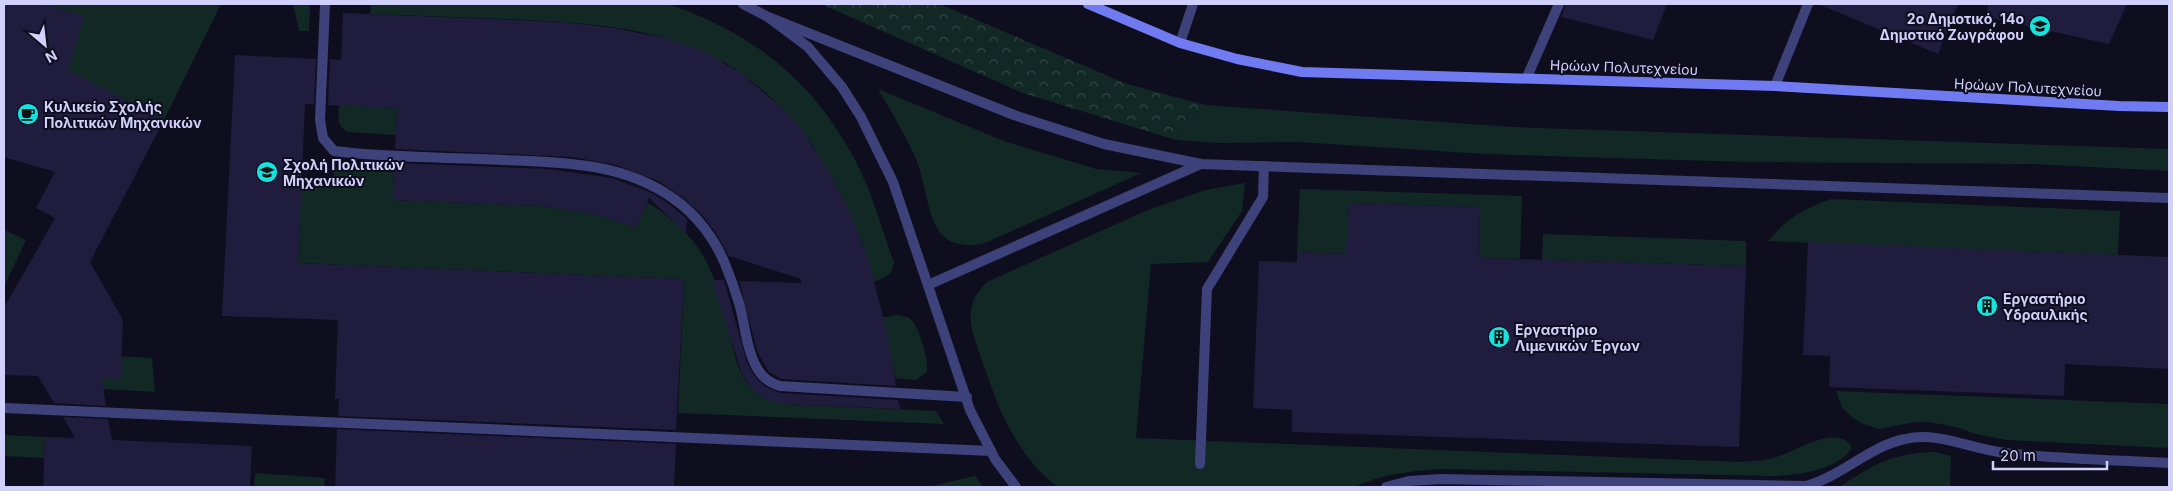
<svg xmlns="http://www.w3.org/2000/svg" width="2173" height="491" viewBox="0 0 2173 491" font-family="Inter,sans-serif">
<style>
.grass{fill:#122825}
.forest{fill:url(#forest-crowns)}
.building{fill:#1f1c3e}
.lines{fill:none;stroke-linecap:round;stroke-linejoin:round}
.lane{stroke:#3d427a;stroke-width:10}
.street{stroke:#3d427a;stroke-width:10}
.secondary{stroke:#707bf2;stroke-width:10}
.labels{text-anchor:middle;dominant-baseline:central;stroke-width:4;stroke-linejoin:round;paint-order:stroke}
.poi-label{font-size:14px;font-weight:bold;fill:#d0d0fb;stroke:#0f0e1f;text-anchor:start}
.street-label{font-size:14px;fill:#d0d0fb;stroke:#0f0e1f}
</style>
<defs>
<pattern id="forest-crowns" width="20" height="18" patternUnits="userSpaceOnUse" patternTransform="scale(1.25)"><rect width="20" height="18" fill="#122825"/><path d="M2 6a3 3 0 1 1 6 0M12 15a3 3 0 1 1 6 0" fill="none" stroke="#334646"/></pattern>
</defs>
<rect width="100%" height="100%" fill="#0f0e1f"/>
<g class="grass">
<path d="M41,4H221L164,120L99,87L47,132L83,16Z"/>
<path d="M293,4H310L309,31H299Z"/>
<path d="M371,4H668C753,33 813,80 855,160C872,192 882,229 894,263C893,275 884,278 874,282C865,246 850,213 833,179L792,163L815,149C790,112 760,85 723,61L708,87L672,71L682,44C627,24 565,22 506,19C461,17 415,16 370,14Z"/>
<path d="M878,89L1004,141L1096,169L1141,173L983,244C969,246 954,246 943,236C926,218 926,180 915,157C904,133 891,111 878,89Z"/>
<path d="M339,105L397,108L396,135L347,132C337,125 338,117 339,105Z"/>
<path d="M1205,105L1512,127L2169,149V171L2034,164L1747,162L1486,154L1297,142L1221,143L1176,140Z"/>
<path d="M335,168L394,171L393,200L541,206L594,214L636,227L647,202C667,215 684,228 698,248C711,266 720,293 726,314C732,339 734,370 752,389C761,399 774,401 786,404L936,411L944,424L678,413L684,279L298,263L301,181L333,183Z"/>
<path d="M1245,183L1242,211L1208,262L1151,264L1136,438L1741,462C1752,461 1763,461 1773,458C1792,454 1838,421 1852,448C1838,470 1799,475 1775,476L1441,469C1411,471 1382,474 1354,487H1058C1015,455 997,406 981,357C976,342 969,327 971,312C972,299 978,291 987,282L1150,209L1206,190Z"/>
<path d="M1300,189L1522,196L1520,259L1479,258L1480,207L1349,203L1347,254L1297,252Z"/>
<path d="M1831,199L2120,211L2118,255L1768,241C1789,217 1801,210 1831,199Z"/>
<path d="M4,230L26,240L4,287Z"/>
<path d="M1543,234L1746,241V266L1542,260Z"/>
<path d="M897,315C900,316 905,316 909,318C919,324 929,361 927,372L916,380L895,378L883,317Z"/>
<path d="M84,354L152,358L155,392L104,389Z"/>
<path d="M1836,391L2169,404V448L2007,440L1975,434L1960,428L1930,422H1915L1879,429L1861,423L1853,418L1842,407Z"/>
<path d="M4,435L45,437L44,458L4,456Z"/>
<path d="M1935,452L1951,456L1950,487H1839C1875,464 1891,453 1935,452Z"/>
<path d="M255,473L325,478L324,487H254Z"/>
<path d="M975,476L983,487L932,486Z"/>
</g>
<path class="forest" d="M821,4H939L1127,84L1205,105L1176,140L1023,93Z"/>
<g class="building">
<path d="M4,4H41L84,16L68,70L164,120L90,262L123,320L121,379L102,378L106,406L54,403L38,376L4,375V308L55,218L36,208L55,172L4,157Z"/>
<path d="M1566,4H1667L1653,40L1561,17Z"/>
<path d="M1818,4H1958L1938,54Z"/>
<path d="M1988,4H2127L2109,44L1987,17Z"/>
<path d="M343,13L562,22L614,28L665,38L703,51L741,73L782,108L801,128L833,179L851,215L869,262L887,332L896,386L781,379L769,372L757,351L739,281L801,283V279L729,256L716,233L702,215L686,200L658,181L616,165L572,157L395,149L397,108L328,105L330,59L341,60Z"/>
<path d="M235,55L316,59L314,104H305L298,263L684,279L676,430L338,416L339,399H335L338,320L222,316Z"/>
<path d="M395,163L548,169L612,178L652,193L670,205L687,219L686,233L649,198L636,227L594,214L541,206L392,200Z"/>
<path d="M1349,203L1480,207L1479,258L1746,266L1739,447L1292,432V410L1253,408L1259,261L1297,262V252L1346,254Z"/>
<path d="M1808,242L2169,257V369L2065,364L2064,396L1829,387L1830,356L1803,355Z"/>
<path d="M712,280H724L747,363L756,378L766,387L780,393L898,400L900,409L786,404L767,400L752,390L742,374Z"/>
<path d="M63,417L108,419L112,440L252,446L250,487H43L45,437L75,438Z"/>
<path d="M337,429L676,444L674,487H335Z"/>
</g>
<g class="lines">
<g class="lane">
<path d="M325,4L320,120L323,138L334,151C390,158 448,157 504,160C563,162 625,163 674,199C696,214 715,239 725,264C730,276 735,290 739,303C745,323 746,349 757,368C762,377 770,383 780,386L967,397"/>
<path d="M743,4L768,17L808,47L842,87L861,117L893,182L970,410L995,459L1016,487"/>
<path d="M768,17L1014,115L1104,144L1201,164L2169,198"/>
<path d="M928,285L1201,164"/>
<path d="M1200,464L1207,289L1263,197L1264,166"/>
<path d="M1386,487L1409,481L1441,479L1806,486C1842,476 1870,446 1905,439C1940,431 1972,450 2006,453C2060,459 2115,460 2169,463"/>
</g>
<g class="street">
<path d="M1180,43L1193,4"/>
<path d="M1527,77L1559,4"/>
<path d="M1775,86L1808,4"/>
<path d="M4,408L991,451"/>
</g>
<path class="secondary" d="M1088,4L1180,43L1237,59L1302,72L1775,86L2119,106L2169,107"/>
</g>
<defs>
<g id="school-disc" transform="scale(1.125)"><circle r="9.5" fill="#14e3e0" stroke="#0f0e1f"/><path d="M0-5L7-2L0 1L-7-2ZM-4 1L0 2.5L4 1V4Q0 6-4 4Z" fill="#111"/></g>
<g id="cafe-disc" transform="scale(1.125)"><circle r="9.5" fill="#14e3e0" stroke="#0f0e1f"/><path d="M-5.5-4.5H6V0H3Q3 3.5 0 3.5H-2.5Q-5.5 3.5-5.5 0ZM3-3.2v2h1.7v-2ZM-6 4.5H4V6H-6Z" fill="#111"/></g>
<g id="university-disc" transform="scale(1.125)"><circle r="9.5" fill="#14e3e0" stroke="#0f0e1f"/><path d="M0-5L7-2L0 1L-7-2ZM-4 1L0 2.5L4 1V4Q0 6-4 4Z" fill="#111"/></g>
<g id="building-disc" transform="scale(1.125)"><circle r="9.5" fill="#14e3e0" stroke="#0f0e1f"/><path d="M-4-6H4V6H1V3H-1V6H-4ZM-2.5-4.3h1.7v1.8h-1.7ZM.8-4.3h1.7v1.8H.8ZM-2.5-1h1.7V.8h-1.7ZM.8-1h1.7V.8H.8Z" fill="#111"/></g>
</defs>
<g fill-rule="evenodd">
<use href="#school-disc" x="2040" y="26"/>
<use href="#cafe-disc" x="28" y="114"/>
<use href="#university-disc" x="267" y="172"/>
<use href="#building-disc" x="1987" y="306"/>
<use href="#building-disc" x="1499" y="337"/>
</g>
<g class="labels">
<g class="poi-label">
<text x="2024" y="18" text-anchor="end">2ο Δημοτικό, 14ο<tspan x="2024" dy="16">Δημοτικό Ζωγράφου</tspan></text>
<text x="44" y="106">Κυλικείο Σχολής<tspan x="44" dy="16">Πολιτικών Μηχανικών</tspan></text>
<text x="283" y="164">Σχολή Πολιτικών<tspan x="283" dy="16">Μηχανικών</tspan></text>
<text x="2003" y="298">Εργαστήριο<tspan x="2003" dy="16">Υδραυλικής</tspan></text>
<text x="1515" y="329">Εργαστήριο<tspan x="1515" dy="16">Λιμενικών Έργων</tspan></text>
</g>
<g class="street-label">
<text transform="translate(1624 67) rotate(2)">Ηρώων Πολυτεχνείου</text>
<text transform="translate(2028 87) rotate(3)">Ηρώων Πολυτεχνείου</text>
</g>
</g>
<rect width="2173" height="491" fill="none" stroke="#d0d0fb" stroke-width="10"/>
<g transform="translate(45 45) rotate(152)" stroke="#0f0e1f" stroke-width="4" paint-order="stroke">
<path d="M0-4L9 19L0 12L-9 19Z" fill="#d0d0fb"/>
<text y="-8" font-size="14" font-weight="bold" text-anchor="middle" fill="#d0d0fb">N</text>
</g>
<path d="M1993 461v8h114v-8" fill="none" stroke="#d0d0fb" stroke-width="2.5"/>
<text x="2000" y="461" font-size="15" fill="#d0d0fb" stroke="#0f0e1f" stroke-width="4" paint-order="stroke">20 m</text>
</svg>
